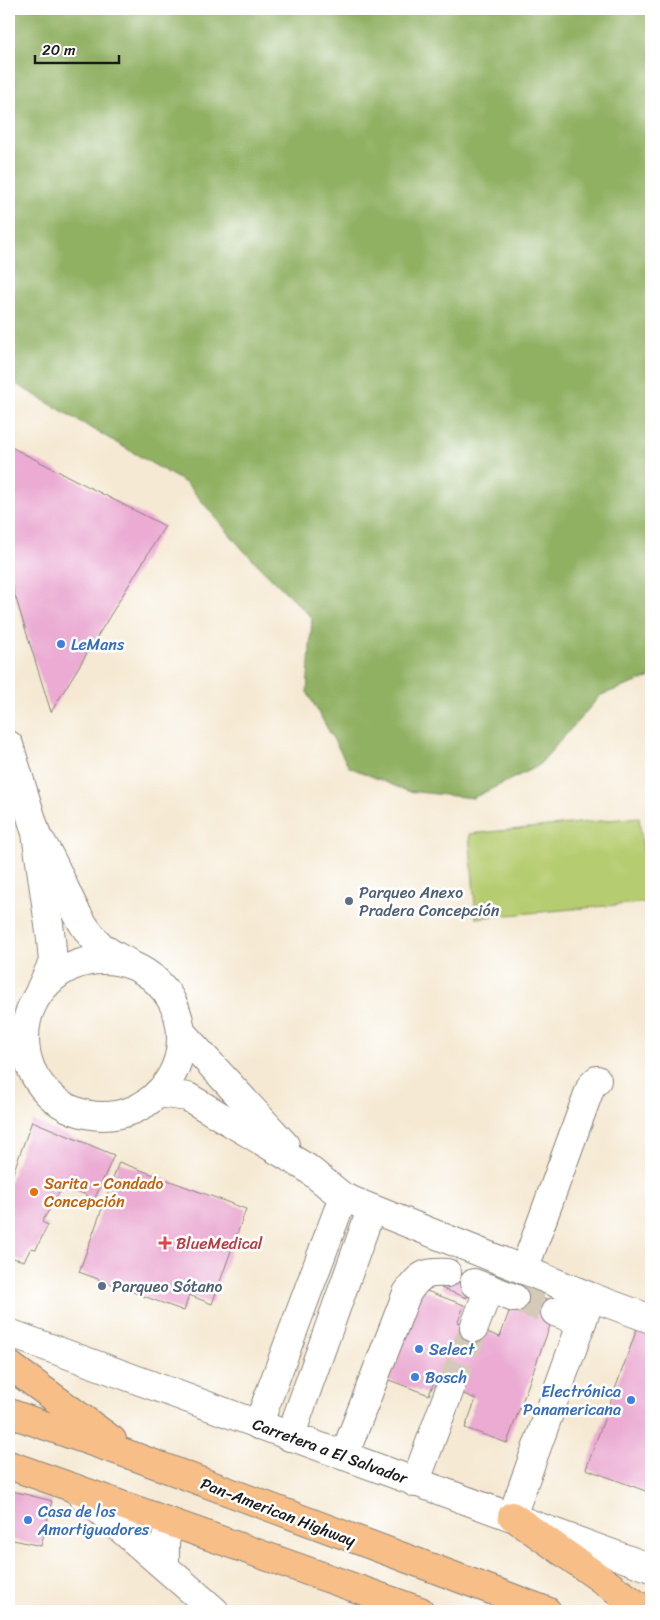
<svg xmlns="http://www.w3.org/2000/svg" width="660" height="1620" viewBox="0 0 660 1620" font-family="Sriracha,sans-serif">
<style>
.green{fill:#b6cc70;stroke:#697446}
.forest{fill:#90b062;stroke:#56663f}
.building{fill:#ebabd3}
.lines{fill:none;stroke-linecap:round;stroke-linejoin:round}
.minor-tunnel{stroke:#d4cab8;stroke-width:28;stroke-dasharray:28 14;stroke-linecap:butt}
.minor-casing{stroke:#888278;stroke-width:30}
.highway-casing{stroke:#888278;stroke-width:30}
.minor{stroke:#fff;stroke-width:28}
.highway{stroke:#f7be88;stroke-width:28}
.shop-dot{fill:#3f7fe0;stroke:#fff;stroke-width:2}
.service-dot{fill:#5c6f8a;stroke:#fff;stroke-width:2}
.food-dot{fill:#e8710a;stroke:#fff;stroke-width:2}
.health-dot{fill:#e0444e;stroke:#fff;stroke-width:2}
.labels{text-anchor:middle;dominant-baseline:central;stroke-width:5;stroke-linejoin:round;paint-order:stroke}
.shop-label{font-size:16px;fill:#366cbe;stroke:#fff;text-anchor:start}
.service-label{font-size:16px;fill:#4e5e75;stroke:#fff;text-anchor:start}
.food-label{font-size:16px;fill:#c56008;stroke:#fff;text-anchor:start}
.health-label{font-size:16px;fill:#be3a42;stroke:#fff;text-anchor:start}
.street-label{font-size:16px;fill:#1c1c1c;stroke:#fff}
</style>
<rect width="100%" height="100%" fill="#fff"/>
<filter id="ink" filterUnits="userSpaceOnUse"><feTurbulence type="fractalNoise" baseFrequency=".02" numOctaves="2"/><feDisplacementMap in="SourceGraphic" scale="10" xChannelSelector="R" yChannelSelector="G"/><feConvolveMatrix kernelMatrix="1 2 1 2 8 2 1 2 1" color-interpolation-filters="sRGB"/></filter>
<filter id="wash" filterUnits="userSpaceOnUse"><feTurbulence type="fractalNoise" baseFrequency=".0096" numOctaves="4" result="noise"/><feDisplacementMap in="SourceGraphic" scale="20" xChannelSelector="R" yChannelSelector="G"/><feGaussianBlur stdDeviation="1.12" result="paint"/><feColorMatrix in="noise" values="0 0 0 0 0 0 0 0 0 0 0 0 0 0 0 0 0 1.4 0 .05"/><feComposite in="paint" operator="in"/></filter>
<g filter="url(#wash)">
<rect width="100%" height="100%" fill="#f5e9d3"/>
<path class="green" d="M639,817L649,902L476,918L469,834Z"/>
<path class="forest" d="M9,9H651V677L601,695L538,766L473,798L407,791L349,767L307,692L312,618L244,551L187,484L9,380Z"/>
<g id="blocks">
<g class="building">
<path d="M9,446L165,526L51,712L9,576Z"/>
<path d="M32,1121L114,1155L95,1198L63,1186L42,1222L48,1225L36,1249L31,1248L24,1261L9,1257V1184Z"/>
<path d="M119,1162L246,1209L212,1304L189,1295L184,1311L79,1272Z"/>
<path d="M449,1269L475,1279L467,1298L441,1288Z"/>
<path d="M416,1287L464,1305L458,1322L500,1337L517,1289L558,1304L507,1443L465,1428L476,1399L434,1382L429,1395L381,1377Z"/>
<path d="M638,1326L651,1331V1493L586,1469Z"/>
<path d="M9,1490L52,1501L41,1546L9,1539Z"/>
</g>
</g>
</g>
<g filter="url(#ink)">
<use href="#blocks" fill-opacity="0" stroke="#888278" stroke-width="1"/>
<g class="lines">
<g class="minor-tunnel">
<path d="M514,1298L555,1312"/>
<path d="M450,1389L474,1328"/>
</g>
<g class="minor-casing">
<g id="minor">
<path d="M9,745L36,833L51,939L53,962L40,990"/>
<path d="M42,843C63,876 72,918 100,945C107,952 118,957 127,962"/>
<circle cx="103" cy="1038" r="78"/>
<path d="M181,1032L285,1145"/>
<path d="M158,1093L188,1097L307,1168L343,1197L591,1297L651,1319"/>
<path d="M524,1270L591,1086L597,1080"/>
<path d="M474,1283L514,1298"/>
<path d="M555,1312L582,1322"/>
<path d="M474,1328L489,1288"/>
<path d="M9,1333L651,1568"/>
<path d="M258,1425L343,1197"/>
<path d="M290,1437L371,1210"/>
<path d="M344,1456L407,1293C420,1274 425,1272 447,1273"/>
<path d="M415,1483L450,1389"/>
<path d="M74,1488L215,1611"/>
<path d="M512,1516L591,1297"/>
<path d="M165,1566V1542L170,1522"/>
</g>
</g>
<g class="highway-casing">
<g id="highway">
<path d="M9,1365L112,1440"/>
<path d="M9,1413L136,1457L547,1611"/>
<path d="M9,1465L420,1611"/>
<path d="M512,1516L646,1611"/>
</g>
</g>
<use href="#minor" class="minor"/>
<use href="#highway" class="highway"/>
</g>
</g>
<g class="shop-dot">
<circle cx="61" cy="644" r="5"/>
<circle cx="419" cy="1349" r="5"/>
<circle cx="415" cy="1377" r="5"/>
<circle cx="631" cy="1400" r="5"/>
<circle cx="28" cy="1520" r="5"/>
</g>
<g class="service-dot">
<circle cx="349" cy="901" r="5"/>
<circle cx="102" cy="1286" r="5"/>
</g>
<circle class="food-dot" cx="34" cy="1192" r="5"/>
<path class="health-dot" d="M162.5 1235.5h5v5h5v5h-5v5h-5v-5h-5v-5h5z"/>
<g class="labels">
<g class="shop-label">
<text x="71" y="644">LeMans</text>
<text x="429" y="1349">Select</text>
<text x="425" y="1377">Bosch</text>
<text x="621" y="1391" text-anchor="end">Electrónica<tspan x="621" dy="18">Panamericana</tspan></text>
<text x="38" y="1511">Casa de los<tspan x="38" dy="18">Amortiguadores</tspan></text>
</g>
<g class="service-label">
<text x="359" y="892">Parqueo Anexo<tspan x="359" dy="18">Pradera Concepción</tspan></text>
<text x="112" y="1286">Parqueo Sótano</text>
</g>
<g class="food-label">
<text x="44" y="1183">Sarita - Condado<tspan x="44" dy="18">Concepción</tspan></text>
</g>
<g class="health-label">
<text x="176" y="1243">BlueMedical</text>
</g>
<g class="street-label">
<text transform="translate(330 1451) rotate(20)">Carretera a El Salvador</text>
<text transform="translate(278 1512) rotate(21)">Pan-American Highway</text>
</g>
</g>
<rect width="660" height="1620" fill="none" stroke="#fff" stroke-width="30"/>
<path d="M35 55v8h84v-8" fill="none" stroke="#1c1c1c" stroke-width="2.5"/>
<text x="42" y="55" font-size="15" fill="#1c1c1c" stroke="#ffffff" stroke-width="4" paint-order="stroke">20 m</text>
</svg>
